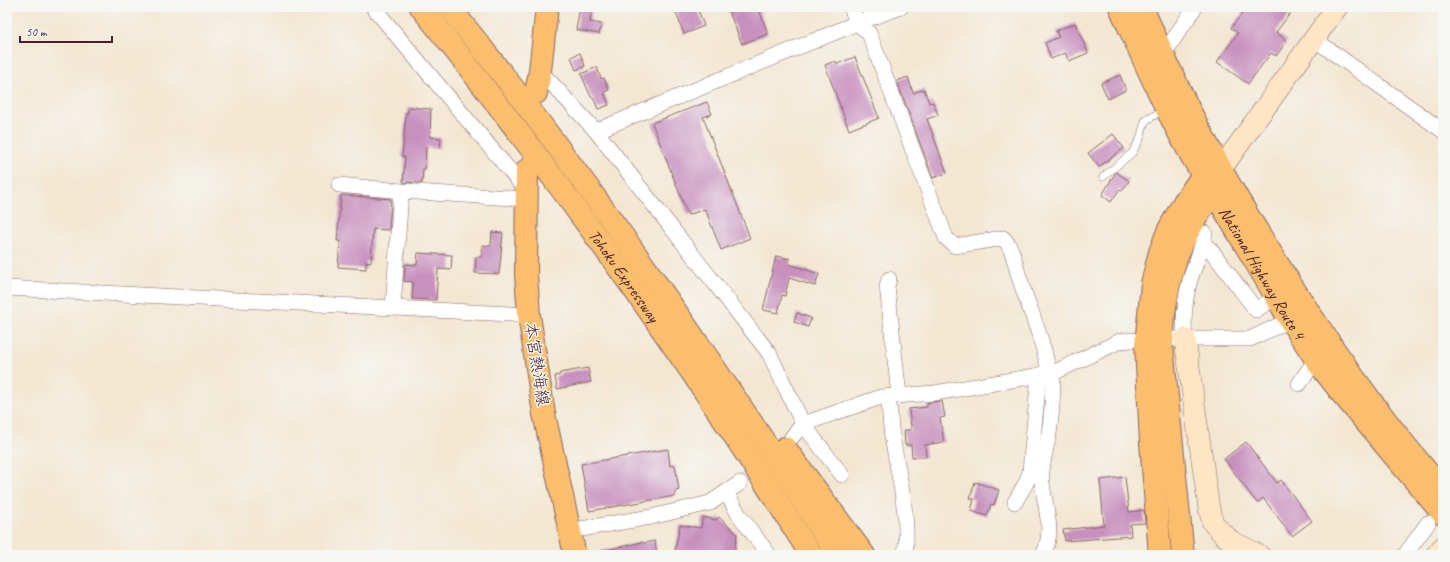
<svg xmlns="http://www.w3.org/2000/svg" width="1450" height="562" viewBox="0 0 1450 562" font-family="Caveat,'Klee One',sans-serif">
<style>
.building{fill:#c790bf}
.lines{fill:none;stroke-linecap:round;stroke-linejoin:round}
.lane-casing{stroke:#856565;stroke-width:8}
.street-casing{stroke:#856565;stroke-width:16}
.secondary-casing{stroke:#856565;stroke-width:22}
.primary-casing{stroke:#856565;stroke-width:24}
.highway-casing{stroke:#856565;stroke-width:24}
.lane{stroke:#fff;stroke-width:7}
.street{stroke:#fff;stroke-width:15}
.secondary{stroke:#fde5c5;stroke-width:21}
.primary{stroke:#fabe6e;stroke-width:22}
.highway{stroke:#fabe6e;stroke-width:22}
.labels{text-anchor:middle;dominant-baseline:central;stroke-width:3;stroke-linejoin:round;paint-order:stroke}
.street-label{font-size:17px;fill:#4a1f2b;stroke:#f6f6f2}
</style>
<rect width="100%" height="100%" fill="#f6f6f2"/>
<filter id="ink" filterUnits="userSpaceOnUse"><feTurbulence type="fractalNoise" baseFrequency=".025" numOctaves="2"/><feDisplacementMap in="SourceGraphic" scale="8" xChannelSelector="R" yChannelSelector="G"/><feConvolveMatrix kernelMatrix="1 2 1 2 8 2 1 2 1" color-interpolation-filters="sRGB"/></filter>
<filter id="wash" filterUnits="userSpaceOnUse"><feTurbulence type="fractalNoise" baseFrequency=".012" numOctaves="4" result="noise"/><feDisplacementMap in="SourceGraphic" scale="16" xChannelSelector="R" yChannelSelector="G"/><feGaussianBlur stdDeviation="0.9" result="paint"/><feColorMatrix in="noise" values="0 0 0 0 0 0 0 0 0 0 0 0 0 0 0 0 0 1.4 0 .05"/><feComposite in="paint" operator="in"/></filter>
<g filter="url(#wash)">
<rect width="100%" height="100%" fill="#f3e7d2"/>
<g id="blocks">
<g class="building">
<path d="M580,7H592L590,22L601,24L599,34L576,30Z"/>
<path d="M674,7H697L704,26L684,34Z"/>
<path d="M727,7H758L768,34L742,44Z"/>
<path d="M1247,7H1295L1276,32L1287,41L1276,56L1271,53L1248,84L1217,62L1238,33L1231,28Z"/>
<path d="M1075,23L1088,53L1069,61L1065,53L1051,59L1045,43L1059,37L1056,31Z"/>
<path d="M580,53L585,66L576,70L571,57Z"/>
<path d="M855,57L879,118L849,130L825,65L835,61L837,64Z"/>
<path d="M597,67L601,79L604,78L609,90L604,92L609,105L598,109L593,97H591L581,74Z"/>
<path d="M1120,75L1126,90L1108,99L1101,83Z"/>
<path d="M908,77L913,93L924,89L929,103L933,102L938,115L927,119L947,173L933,178L897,81Z"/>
<path d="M707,102L712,114L703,117L750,238L721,250L705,209L688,215L652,123Z"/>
<path d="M408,107L431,109L430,137L441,138L440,148L426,147L425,169H423L422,183L403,182L405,157H402L406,113H408Z"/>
<path d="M1113,134L1124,148L1099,167L1088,153Z"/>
<path d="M1116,172L1129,181L1122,191L1119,190L1111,202L1102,195Z"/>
<path d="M341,195L391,199L389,230L373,229L371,262L366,261V269L338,267L340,241H337Z"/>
<path d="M492,232L503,233L499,274L475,273L476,257H482V245L491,246Z"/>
<path d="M418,253L452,255L451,270L438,269L436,300L412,299L413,282L404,281L405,264L417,265Z"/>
<path d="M776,256L790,259L789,264L819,274L815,286L789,278L785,296L782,295L778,313L763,310Z"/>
<path d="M797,313L811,318L808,327L794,322Z"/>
<path d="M588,368L591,382L557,389L555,376L560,375V373Z"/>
<path d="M942,401L945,417L940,418L944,442L925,445L926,457H912L911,445H905L904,430H911V427L909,409L927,407V403Z"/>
<path d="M1246,442L1277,483L1281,480L1312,521L1292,536L1263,498L1257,503L1224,459Z"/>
<path d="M668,449L670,466L675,465L677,477L679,490L675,491V496L589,511L581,464Z"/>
<path d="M1125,477L1129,512L1144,510L1145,523L1130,524L1131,536L1065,541L1063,530L1104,525L1100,480Z"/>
<path d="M975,482L999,490L994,505L991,504L987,516L971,511L974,499L970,498Z"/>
<path d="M703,517L716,520L719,517L737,534L734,555H674L680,525L701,528Z"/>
<path d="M655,541L657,555H602L601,551L642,542L643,543Z"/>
</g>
</g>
</g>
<g filter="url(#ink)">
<use href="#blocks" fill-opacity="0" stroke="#856565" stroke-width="1"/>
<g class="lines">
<g class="lane-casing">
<path id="lane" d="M1103,177L1132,153L1140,139L1145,121L1165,109"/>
</g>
<g class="street-casing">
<g id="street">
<path d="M373,7L526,190"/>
<path d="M851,7L857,23L869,33L946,238L955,246L1003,238C1015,250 1015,267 1021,283C1031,313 1044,342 1049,374"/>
<path d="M1314,39L1443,131"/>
<path d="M1163,55L1195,7"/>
<path d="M540,71L596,131L769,353L803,424L842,475"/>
<path d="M596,131L857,23L901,7"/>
<path d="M339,185L401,191L525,199"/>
<path d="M1203,244L1210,249L1256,310L1277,296"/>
<path d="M889,279L887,286L899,396"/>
<path d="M7,288L529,315"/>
<path d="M393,308L401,191"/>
<path d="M1175,339H1250L1290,320"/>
<path d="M1185,339C1183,320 1185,298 1190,280C1195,264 1202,249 1205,233"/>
<path d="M1299,384L1316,359"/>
<path d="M888,397C890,410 890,423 892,436C898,472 910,520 905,555"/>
<path d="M792,437L803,424L881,397L935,393L1053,373L1120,341L1132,340"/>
<path d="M726,492L739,515L769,555"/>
<path d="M1015,502L1027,481L1030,471L1039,375"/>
<path d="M569,531L651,517L710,503L740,483"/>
<path d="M1043,555C1055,532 1045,507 1042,483C1040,467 1046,450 1049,434C1052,414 1053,393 1053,373"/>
<path d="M1405,555L1428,523"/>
</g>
</g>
<g class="secondary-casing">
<g id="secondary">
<path d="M1221,169L1337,7"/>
<path d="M1185,339L1209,509L1213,523L1222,533L1231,541L1259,555"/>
<path d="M1436,555L1443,547"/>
</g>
</g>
<g class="primary-casing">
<g id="primary">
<path d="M536,93L540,71L547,7"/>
<path d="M527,170L526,275L529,315L544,414L575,555"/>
</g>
</g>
<g class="highway-casing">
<g id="highway">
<path id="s1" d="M421,7C562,183 692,364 811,555"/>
<path d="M449,7C541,120 627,239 709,360C753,424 796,489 837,555"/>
<path id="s2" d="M1120,7C1148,69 1176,136 1214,192L1290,320L1319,364L1344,396L1443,514"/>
<path d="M1142,7C1161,51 1181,96 1204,138C1232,192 1264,243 1297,294C1341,362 1389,429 1443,490"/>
<path d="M785,448L864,555"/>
<path d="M1160,555L1151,442L1146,345L1152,284L1160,252L1168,231L1184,202L1203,175L1214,171"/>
<path d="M1183,555L1162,346L1164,314L1169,284L1176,258L1186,235L1200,211L1214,192L1218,179"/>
</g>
</g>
<use href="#lane" class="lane"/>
<use href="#street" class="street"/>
<use href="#secondary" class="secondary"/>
<use href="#primary" class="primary"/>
<use href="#highway" class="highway"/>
</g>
</g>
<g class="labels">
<g class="street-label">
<text stroke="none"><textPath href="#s2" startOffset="302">National Highway Route 4</textPath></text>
<text stroke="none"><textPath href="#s1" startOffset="337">Tohoku Expressway</textPath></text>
<text transform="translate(537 364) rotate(81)">本宮熱海線</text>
</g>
</g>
<rect width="1450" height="562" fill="none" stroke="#f6f6f2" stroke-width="24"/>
<path d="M20 36v6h92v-6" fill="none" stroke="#4a1f2b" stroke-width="2"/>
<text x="26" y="36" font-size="12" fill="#4a1f2b" stroke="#f6f6f2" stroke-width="3" paint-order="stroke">50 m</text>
</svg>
